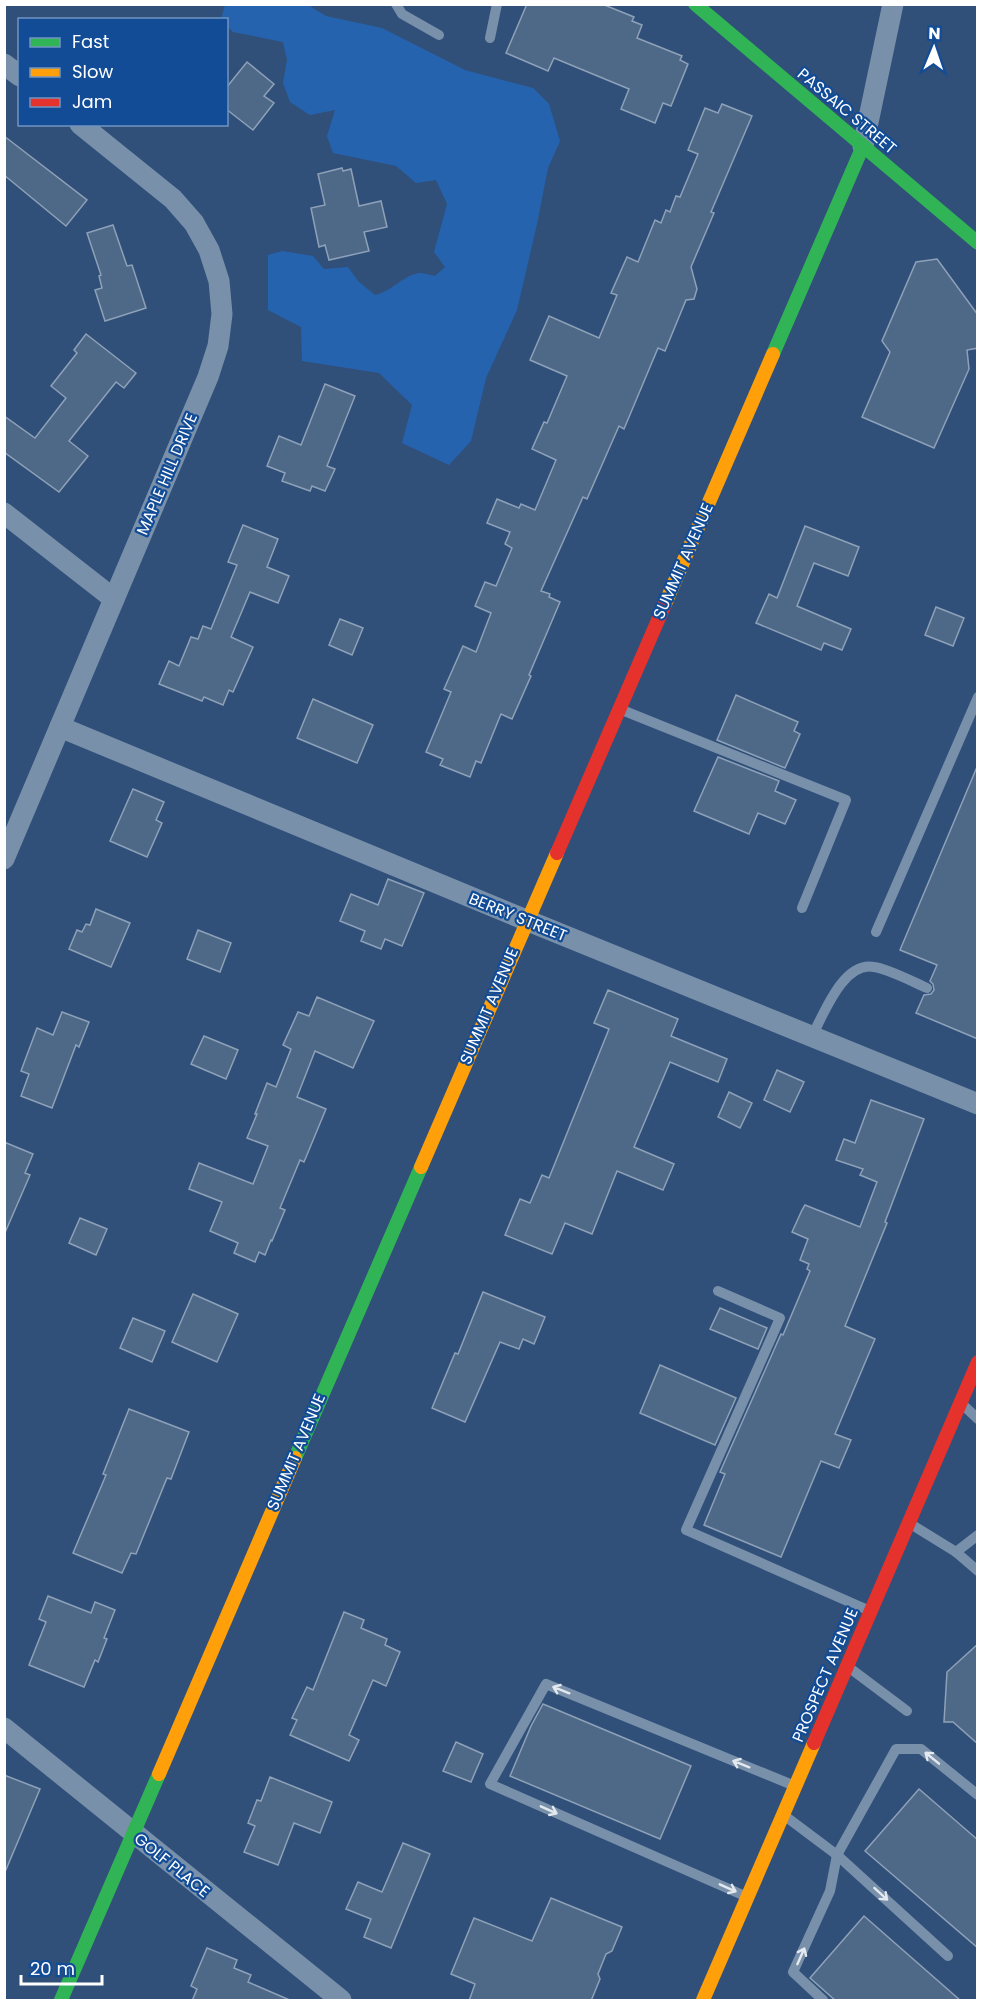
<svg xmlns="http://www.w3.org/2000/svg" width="982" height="2005" viewBox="0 0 982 2005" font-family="Poppins,sans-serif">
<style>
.green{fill:#2663ae}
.building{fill:#4e6888;stroke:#8ea1b8;stroke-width:1.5}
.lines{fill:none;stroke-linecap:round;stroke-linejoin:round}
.lane{stroke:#7990ab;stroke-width:10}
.street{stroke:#7990ab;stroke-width:21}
.fast{stroke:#30b455;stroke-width:14}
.slow{stroke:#ff9f0a;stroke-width:14}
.jam{stroke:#e5322d;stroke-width:14}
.oneway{stroke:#e4e9ee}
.labels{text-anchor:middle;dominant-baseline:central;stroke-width:4.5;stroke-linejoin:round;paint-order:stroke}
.street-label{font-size:16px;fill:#fff;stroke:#124c97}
</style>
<rect width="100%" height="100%" fill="#305079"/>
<path class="green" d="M225,5H308L326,16L382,28L465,70L533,88L549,104L560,141L548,168L537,224L517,310L486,378L471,441L449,465L402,443L412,405L379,373L302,361L301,327L268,310V255L282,251L313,256L324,269L348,267L358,281L375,295C391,292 403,275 420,273C424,273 430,275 435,276L445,267L434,252L447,204L436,180L416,183L396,166L333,153L327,136L335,110L310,115L290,102L283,83L287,60L283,42L233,32L227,26L226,20L221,19Z"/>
<g class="building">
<path d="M527,4H602L634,17L632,21L642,25L637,38L682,56L680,60L688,64L671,106L663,103L655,123L621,109L629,89L554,58L548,71L506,53Z"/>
<path d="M247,62L274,84L264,96L274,103L253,130L226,109V88Z"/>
<path d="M722,104L752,116L711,212L714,213L691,267L697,289L694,299L686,300L665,351L658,348L624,429L619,426L587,499L583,497L541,591L550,594L549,597L560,602L529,675L531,676L512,719L501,714L481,763L476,761L470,777L440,765L443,759L426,752L451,692L444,689L463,646L476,652L491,613L475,606L485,582L496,586L512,548L505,544L510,532L487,523L497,499L519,508L521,504L535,510L556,460L532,449L544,422L547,423L567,376L530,360L549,316L599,338L617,295L611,293L627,257L638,262L655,220L661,223L666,210L670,212L676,196L680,197L698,154L688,150L705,108L718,113Z"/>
<path d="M4,136L87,200L66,226L4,175Z"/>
<path d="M342,168L343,171L351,169L359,206L381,201L387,227L364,232L369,251L329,260L325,245L319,247L311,208L325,205L318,174Z"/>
<path d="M113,225L127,266L132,265L146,308L105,321L95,290L102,288L99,276L101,275L87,233Z"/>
<path d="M937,259L978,315V348L967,350L969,369L934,448L862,417L890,352L882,341L916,262Z"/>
<path d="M86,334L136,373L124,388L116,382L69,441L88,456L59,492L4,452V416L35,438L66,398L51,386L77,353L74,350Z"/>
<path d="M325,384L355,396L327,466L335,469L325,491L312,486L310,491L282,481L285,473L267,466L279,436L301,445Z"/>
<path d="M243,525L278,539L267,567L289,576L278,603L250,592L231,637L253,647L233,692L229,690L223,705L204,697L202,701L159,684L169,661L179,666L191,637L198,639L203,626L211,629L237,565L228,562Z"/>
<path d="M805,526L859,547L848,576L814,563L797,606L851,629L842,650L824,643L821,650L756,623L769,594L777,598Z"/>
<path d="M936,607L964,618L953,646L925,635Z"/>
<path d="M340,619L363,628L352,655L329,645Z"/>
<path d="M736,695L798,722L794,731L800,734L785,768L717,740Z"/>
<path d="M313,699L373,725L357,763L297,738Z"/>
<path d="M718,757L779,781L775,791L796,800L785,824L758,813L749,834L694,811Z"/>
<path d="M977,767H978V1039L916,1013L924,995L931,994L934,990L933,984L930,981L937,965L900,950Z"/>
<path d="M133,789L164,802L156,820L162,823L147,857L110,841Z"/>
<path d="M388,879L424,893L402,946L385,939L381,949L361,941L365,931L340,921L351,894L378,905Z"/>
<path d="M96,909L130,923L111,967L69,949L77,930L82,932L86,924L90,925Z"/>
<path d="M198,930L231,943L220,972L187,959Z"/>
<path d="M608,990L678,1019L671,1036L727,1059L718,1082L670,1062L634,1147L674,1164L663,1190L617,1171L592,1234L565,1223L552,1254L505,1235L520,1199L530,1203L542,1175L549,1178L609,1029L594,1023Z"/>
<path d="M317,997L374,1021L353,1068L315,1051L297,1097L326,1109L304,1162L300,1160L280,1208L285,1210L272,1241L271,1240L265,1255L259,1252L255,1262L234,1253L238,1243L210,1231L222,1202L189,1189L199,1163L253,1184L268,1146L247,1138L257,1114H255L267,1083L276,1087L291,1049L283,1045L298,1012L309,1016Z"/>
<path d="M62,1012L89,1022L79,1047L76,1045L52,1108L21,1096L29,1074L21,1071L37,1028L53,1035Z"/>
<path d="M204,1036L238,1050L226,1079L191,1064Z"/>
<path d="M777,1070L804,1082L790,1112L764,1100Z"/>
<path d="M729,1092L752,1103L740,1128L718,1117Z"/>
<path d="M871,1100L924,1119L885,1222L887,1223L845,1326L875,1339L835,1434L851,1440L839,1468L821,1461L781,1557L704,1525L725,1474L720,1472L781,1334L783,1335L810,1271L807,1269L809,1264L800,1260L808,1239L792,1232L802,1210L805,1205L860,1227L877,1182L860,1175L863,1169L836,1160L844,1139L855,1143Z"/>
<path d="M4,1142L33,1154L25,1173L30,1175L4,1235Z"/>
<path d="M80,1218L107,1229L96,1255L69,1243Z"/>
<path d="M483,1292L545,1317L534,1344L523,1339L519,1349L500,1342L465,1422L432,1408L455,1353L458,1354Z"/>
<path d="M193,1294L238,1314L217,1362L172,1342Z"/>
<path d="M720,1308L767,1328L758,1349L710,1329Z"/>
<path d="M133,1318L165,1331L152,1362L120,1348Z"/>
<path d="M660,1365L736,1398L715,1445L640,1413Z"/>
<path d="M129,1409L189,1432L171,1479L167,1478L136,1554L131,1553L122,1573L73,1553L106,1475L103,1474Z"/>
<path d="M48,1596L91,1613L95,1602L115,1610L104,1638L107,1639L98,1662L95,1660L84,1687L29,1665L46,1622L39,1619Z"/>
<path d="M344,1612L364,1620L361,1628L387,1639L385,1645L400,1652L386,1686L373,1680L349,1735L359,1740L349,1761L290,1735L297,1720L292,1718L307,1687L313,1690Z"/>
<path d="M978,1644V1744L953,1722H944L947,1672Z"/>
<path d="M543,1704L691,1766L660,1839L510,1776L531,1726Z"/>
<path d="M456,1742L483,1754L471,1782L443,1771Z"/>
<path d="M4,1775L40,1789L5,1872H4Z"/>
<path d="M270,1777L332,1802L320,1833L294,1823L278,1865L244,1852L255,1826L248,1823L257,1800L261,1801Z"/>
<path d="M919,1789L978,1840V1948L865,1851Z"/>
<path d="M403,1843L430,1854L391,1948L364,1937L371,1919L346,1909L358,1882L382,1892Z"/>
<path d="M551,1898L622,1927L612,1951L606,1954L598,1974L600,1979L591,2001H469L475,1984L451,1974L474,1918L532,1941Z"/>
<path d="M864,1916L961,2001H836L810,1978Z"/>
<path d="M207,1948L237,1960L234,1968L251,1975L248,1982L292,2001H192L197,1989L191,1986Z"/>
</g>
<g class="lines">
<g class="lane">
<path d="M396,4L402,14L439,35"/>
<path d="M490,38L497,4"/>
<path d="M622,710L846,800L802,908"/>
<path d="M876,932L978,697"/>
<path d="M812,1036C824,1014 843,961 874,967C889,969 913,982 927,988"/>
<path d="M718,1291L780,1318L686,1530L870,1611"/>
<path d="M963,1405L978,1419"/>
<path d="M909,1523L956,1552L978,1535"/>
<path d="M956,1552L978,1571"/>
<path d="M847,1666L907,1711"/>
<path d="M785,1816L837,1855L948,1956"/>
<path d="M745,1896L490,1784L546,1684L795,1786"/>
<path d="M823,2000L793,1972L830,1891L837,1855L896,1749H921L978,1795"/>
</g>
<g class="street">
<path d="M4,64L20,76"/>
<path d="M863,146L893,4"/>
<path d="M4,513L114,599"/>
<path d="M60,727L526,920L978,1104"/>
<path d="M4,859L208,377L218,346L222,314L219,281L209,250L194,223L173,199L80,124"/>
<path d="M4,1728L341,2000"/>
</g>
<g class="fast">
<path d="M695,4L978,243"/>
<path d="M773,354L863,146"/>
<path d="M295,1458L421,1167"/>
<path d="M61,2000L159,1774"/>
</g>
<g class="slow">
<path d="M665,604L773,354"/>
<path d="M421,1167L557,853"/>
<path d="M159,1774L295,1458"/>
<path d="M703,2000L814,1743"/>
</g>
<g class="jam">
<path d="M557,853L665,604"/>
<path d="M814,1743L978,1362"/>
</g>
</g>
<defs><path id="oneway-shaft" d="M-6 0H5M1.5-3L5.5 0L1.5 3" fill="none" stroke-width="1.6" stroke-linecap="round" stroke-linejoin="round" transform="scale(1.5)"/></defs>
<g class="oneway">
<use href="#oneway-shaft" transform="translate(561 1690) rotate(-158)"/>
<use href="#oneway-shaft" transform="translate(932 1758) rotate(-141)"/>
<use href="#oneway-shaft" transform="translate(741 1764) rotate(-158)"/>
<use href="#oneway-shaft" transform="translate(549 1810) rotate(24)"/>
<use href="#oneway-shaft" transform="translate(728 1888) rotate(24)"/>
<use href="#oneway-shaft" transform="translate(881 1894) rotate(42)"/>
<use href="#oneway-shaft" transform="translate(801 1956) rotate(-66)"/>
</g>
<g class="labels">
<g class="street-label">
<text transform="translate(847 111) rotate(40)">PASSAIC STREET</text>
<text transform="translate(167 474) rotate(-67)">MAPLE HILL DRIVE</text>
<text transform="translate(683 561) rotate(-66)">SUMMIT AVENUE</text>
<text transform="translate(518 917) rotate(22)">BERRY STREET</text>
<text transform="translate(489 1006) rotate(-67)">SUMMIT AVENUE</text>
<text transform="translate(296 1452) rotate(-67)">SUMMIT AVENUE</text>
<text transform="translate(825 1675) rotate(-67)">PROSPECT AVENUE</text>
<text transform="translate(172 1865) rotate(39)">GOLF PLACE</text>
</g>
</g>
<rect width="982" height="2005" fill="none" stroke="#ffffff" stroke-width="12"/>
<rect x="18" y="18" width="210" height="108" fill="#124c97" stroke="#7194c1" stroke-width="1.5"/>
<rect x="30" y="38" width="30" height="9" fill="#30b455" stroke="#7194c1" stroke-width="1.5"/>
<text x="72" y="48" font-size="18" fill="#ffffff">Fast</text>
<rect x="30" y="68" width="30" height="9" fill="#ff9f0a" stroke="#7194c1" stroke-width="1.5"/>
<text x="72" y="78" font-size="18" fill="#ffffff">Slow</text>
<rect x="30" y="98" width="30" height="9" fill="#e5322d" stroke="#7194c1" stroke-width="1.5"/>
<text x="72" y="108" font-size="18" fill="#ffffff">Jam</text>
<g transform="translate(934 48) rotate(2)" stroke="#124c97" stroke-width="4.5" paint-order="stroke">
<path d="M0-4.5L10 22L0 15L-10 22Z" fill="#ffffff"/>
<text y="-9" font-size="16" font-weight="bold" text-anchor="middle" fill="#ffffff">N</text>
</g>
<path d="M21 1975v9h81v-9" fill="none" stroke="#ffffff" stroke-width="3"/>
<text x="30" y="1975" font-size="18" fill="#ffffff" stroke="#124c97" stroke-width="4.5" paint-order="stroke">20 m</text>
</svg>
